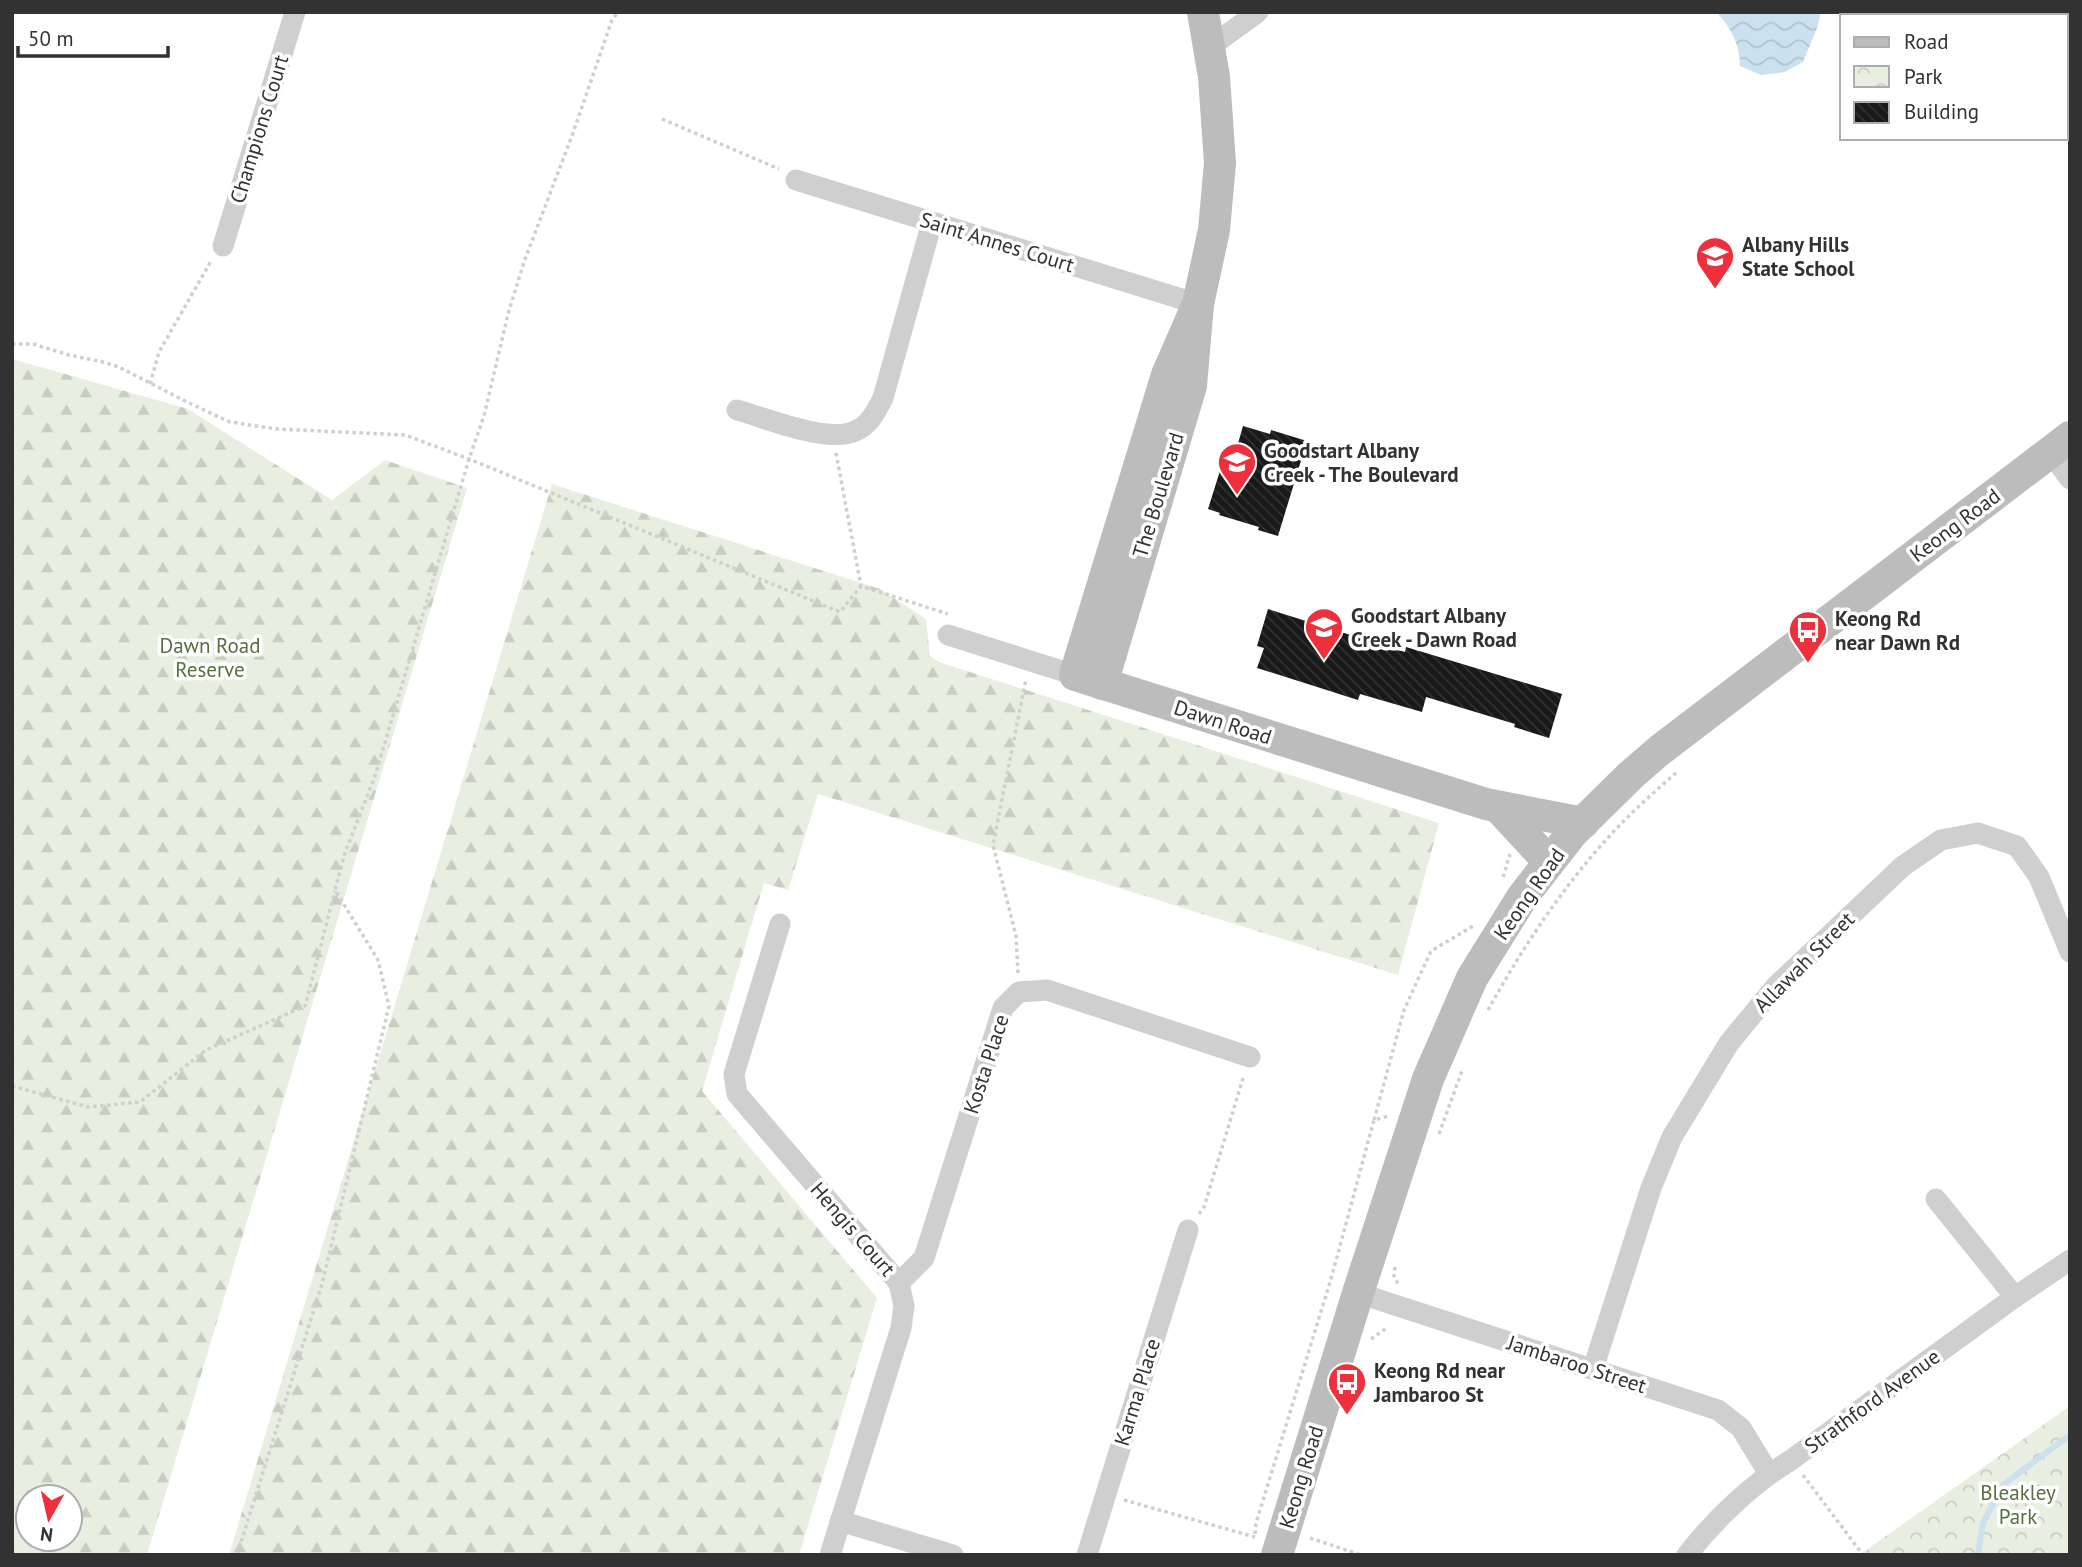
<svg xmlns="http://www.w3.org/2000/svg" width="2082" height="1567" viewBox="0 0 2082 1567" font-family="'PT Sans',sans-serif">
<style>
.forest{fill:url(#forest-firs);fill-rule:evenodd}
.park{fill:url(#park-crowns)}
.water{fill:url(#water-waves)}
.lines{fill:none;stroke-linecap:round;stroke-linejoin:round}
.stream{stroke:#cce1ef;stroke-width:6}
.building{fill:url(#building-back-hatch)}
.path{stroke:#cfcfcf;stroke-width:3.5;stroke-dasharray:3.5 3.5;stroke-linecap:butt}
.street{stroke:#cfcfcf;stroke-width:21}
.secondary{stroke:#bcbcbc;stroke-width:32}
.labels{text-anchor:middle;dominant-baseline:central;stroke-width:7;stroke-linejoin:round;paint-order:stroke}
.street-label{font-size:21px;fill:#323232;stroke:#fff}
.poi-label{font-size:21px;font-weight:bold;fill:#323232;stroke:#fff;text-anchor:start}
.park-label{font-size:21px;fill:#54713c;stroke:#fff}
</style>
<defs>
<pattern id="forest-firs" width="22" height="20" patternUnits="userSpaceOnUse" patternTransform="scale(1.75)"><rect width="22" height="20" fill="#e8efe0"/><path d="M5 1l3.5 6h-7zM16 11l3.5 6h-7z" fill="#c7cdc1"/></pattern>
<pattern id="park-crowns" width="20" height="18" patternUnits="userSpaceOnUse" patternTransform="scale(1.75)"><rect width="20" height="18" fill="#e8efe0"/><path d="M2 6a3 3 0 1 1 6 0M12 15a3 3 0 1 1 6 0" fill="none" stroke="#c7cdc1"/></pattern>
<pattern id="water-waves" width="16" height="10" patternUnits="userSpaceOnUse" patternTransform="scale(1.75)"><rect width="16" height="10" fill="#cce1ef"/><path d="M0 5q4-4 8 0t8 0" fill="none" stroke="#b0c2cd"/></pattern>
<pattern id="building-back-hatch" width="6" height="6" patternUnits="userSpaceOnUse" patternTransform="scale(1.75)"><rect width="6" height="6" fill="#191919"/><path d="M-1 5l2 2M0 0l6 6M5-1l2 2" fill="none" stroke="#323232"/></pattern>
</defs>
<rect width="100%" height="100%" fill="#fff"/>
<g class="forest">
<path d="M16,360L188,409L332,500L385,460L467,488L147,1555H12V361ZM28,1497H70V1539H28Z"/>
<path d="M552,484L880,589L926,619L930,656L939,662L1439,823L1398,975L818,794L788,890L764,883L702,1091L877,1298L799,1555H229Z"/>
</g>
<path class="park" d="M2070,1406V1555H1860L1869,1548Z"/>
<path class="water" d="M1716,12H1821L1817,28L1803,62L1785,72L1761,75L1740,66C1740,46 1731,26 1716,12Z"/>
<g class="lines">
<path class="stream" d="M1978,1555L1983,1523L2003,1485L2070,1435"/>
</g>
<g class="building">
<path d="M1243,426L1270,434L1271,430L1307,441L1278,536L1258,530L1259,527L1219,515L1220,513L1208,509L1224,458L1233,461Z"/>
<path d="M1268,609L1405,652L1406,647L1562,694L1549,738L1514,727L1515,724L1426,697L1422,712L1360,694L1358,700L1257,668L1264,648L1257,646Z"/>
</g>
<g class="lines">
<g class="path">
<path d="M662,119L779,169"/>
<path d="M12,344H33L69,355L103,362L119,367L187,402L230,422L277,429L405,435L469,459L840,612L861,586"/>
<path d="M150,384L159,352L211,261"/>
<path d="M836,453L861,586L948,614"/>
<path d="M1503,877L1510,854"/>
<path d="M1018,973L1016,936L993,845L1026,679"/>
<path d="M1488,1010C1524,945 1567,880 1619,826C1637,807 1658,789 1678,771"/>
<path d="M12,1086L88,1107L140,1102L206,1050L305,1006L335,891"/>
<path d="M1374,1120L1404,1010L1431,951L1475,925"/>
<path d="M1439,1134L1463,1068"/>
<path d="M1199,1214L1204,1207L1244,1075"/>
<path d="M1395,1267L1394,1276L1399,1286"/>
<path d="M1371,1339L1388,1327"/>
<path d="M1803,1475L1863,1555"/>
<path d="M1124,1500L1255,1537"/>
<path d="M1255,1534L1256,1523L1331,1279L1374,1120L1389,1116"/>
<path d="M1310,1538L1361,1555"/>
<path d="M237,1555L322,1284L389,1006L378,960L335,890L345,853L375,776L469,459L484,416L508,314L524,262L573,133L612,20L618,12"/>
</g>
<g class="street">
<path d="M1210,47L1258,12"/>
<path d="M796,180L1198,304"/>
<path d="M223,246L295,12"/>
<path d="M737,410C766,418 828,444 855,431C870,425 876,411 883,398L932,222"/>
<path d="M2050,452L2070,479"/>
<path d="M948,635L1075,675"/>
<path d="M780,924L734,1074L737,1094L899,1283L904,1306L901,1328L830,1555"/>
<path d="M1936,1199L2015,1297"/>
<path d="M899,1283L924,1258L1003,1008L1019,992L1047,990L1250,1057"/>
<path d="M1358,1293L1718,1410L1741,1428L1769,1474"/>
<path d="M1593,1369L1651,1188L1672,1137L1729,1043L1776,986L1903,866L1941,840L1978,833L2017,846L2039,877L2070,952"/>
<path d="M840,1521L953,1555"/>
<path d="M1087,1555L1188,1230"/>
<path d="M1687,1555C1715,1519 1752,1484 1791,1460L2015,1297L2070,1260"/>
</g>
<g class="secondary">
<path d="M1198,304L1167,375L1075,675L1486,804L1583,823"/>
<path d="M1102,684L1191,386L1198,304L1214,230L1220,163L1214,77L1203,12"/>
<path d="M1499,808L1549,862"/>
<path d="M1277,1555L1358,1293L1428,1079L1472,978L1523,896L1573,832L1631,775L1660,750L2070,437"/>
</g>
</g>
<defs>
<g id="school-pin" transform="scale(2.0125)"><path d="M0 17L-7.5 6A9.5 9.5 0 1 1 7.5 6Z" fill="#ed303c" stroke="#fff"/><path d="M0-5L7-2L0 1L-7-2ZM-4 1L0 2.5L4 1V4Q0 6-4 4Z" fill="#fff"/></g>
<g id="bus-pin" transform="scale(2.0125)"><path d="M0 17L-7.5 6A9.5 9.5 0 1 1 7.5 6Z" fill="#ed303c" stroke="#fff"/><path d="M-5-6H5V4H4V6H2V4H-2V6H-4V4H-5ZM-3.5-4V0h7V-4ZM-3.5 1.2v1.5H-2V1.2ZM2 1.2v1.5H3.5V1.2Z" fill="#fff"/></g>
</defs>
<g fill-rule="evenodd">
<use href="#school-pin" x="1715" y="256"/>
<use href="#school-pin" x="1237" y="462"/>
<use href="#school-pin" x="1324" y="627"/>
<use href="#bus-pin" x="1808" y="630"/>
<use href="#bus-pin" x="1347" y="1382"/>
</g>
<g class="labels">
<g class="street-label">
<text transform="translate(259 129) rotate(-73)">Champions Court</text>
<text transform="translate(997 242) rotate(17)">Saint Annes Court</text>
<text transform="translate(1158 495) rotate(-73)">The Boulevard</text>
<text transform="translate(1955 525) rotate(-37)">Keong Road</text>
<text transform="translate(1223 722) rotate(18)">Dawn Road</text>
<text transform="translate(1529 894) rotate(-55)">Keong Road</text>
<text transform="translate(1804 962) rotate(-45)">Allawah Street</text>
<text transform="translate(986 1064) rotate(-72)">Kosta Place</text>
<text transform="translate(853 1229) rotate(49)">Hengis Court</text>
<text transform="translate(1577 1364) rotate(18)">Jambaroo Street</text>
<text transform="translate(1137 1392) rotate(-73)">Karma Place</text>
<text transform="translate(1872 1401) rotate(-36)">Strathford Avenue</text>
<text transform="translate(1301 1477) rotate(-73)">Keong Road</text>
</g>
<g class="poi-label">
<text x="1742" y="244">Albany Hills<tspan x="1742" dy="24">State School</tspan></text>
<text x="1264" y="450">Goodstart Albany<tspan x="1264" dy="24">Creek - The Boulevard</tspan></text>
<text x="1351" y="615">Goodstart Albany<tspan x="1351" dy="24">Creek - Dawn Road</tspan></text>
<text x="1835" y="618">Keong Rd<tspan x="1835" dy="24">near Dawn Rd</tspan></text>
<text x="1374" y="1370">Keong Rd near<tspan x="1374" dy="24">Jambaroo St</tspan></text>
</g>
<g class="park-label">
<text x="210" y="645">Dawn Road<tspan x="210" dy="24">Reserve</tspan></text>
<text x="2018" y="1492">Bleakley<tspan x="2018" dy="24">Park</tspan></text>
</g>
</g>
<rect width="2082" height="1567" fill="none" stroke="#323232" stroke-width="28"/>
<rect x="1840" y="14" width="228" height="126" fill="#ffffff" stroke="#adadad" stroke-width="2"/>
<rect x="1854" y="37" width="35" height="10" fill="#bcbcbc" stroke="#adadad" stroke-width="2"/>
<text x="1904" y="49" font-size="21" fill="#323232">Road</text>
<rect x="1854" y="66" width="35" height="21" fill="url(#park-crowns)" stroke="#adadad" stroke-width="2"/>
<text x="1904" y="84" font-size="21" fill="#323232">Park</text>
<rect x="1854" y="102" width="35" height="21" fill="url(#building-back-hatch)" stroke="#adadad" stroke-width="2"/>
<text x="1904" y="119" font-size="21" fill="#323232">Building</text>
<g transform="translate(49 1518) rotate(188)"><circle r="33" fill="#ffffff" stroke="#adadad" stroke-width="2"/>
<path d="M0-5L12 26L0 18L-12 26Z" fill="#ed303c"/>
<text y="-10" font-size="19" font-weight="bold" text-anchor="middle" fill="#323232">N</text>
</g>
<path d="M18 46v10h150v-10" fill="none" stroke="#323232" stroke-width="3.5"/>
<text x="28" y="46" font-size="21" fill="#323232" stroke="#ffffff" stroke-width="5" paint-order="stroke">50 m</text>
</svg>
